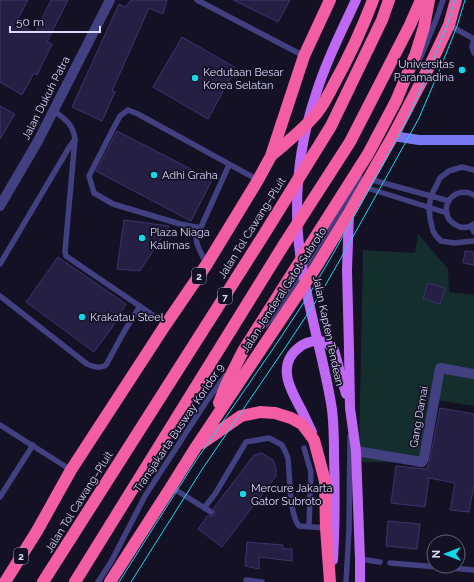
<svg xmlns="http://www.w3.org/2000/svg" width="474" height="582" viewBox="0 0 474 582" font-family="Raleway,sans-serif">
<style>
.green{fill:#142e2d}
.building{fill:#261f44;stroke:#3e326e}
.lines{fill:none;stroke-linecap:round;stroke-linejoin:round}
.lane{stroke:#424080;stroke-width:5.5}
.street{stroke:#424080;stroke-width:10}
.secondary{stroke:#7a77f4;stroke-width:10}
.primary{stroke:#bf68f3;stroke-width:10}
.highway{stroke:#f25da4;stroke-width:12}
.tram{stroke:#14d7ec;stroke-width:1}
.poi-dot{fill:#14d7ec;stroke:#141125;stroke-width:1.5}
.labels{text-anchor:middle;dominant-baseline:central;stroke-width:3.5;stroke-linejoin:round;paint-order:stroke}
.shield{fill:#141125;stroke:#a09cbc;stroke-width:1}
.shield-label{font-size:10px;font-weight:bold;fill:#dcd8fc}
.poi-label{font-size:11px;fill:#dcd8fc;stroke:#141125;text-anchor:start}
.street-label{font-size:11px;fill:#dcd8fc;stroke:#141125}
</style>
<rect width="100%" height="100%" fill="#141125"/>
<path class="green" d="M418,234L448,269L449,292L474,295V406L436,400L422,462H361L359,451L363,250L415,253Z"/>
<g class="building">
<path d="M0,0H28L16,22L35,33L51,0H68L47,42L52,44L37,75L34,73L22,95L0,82Z"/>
<path d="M131,0H167L163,14L149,8L112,91L115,92L102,121L72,107L119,4L125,7Z"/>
<path d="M233,0H290L278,22Z"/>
<path d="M182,37L236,68L208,119L153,87Z"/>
<path d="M0,106L15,114L0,139Z"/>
<path d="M117,131L212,180L191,221L96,171Z"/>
<path d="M124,220L169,226L140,271L117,269Z"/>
<path d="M465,251L474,252V265L463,263Z"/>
<path d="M58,257L126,304L111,329L94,352L26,302Z"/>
<path d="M428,283L445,288L440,304L423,298Z"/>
<path d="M440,408L474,414V485L469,512L450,510L455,483L429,478L425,507L391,503L396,466L427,469L430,459Z"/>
<path d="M262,453L273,460L276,468V476L222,547L198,529L208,515L211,516L214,515L215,512L213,509L254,455Z"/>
<path d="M388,521L420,524L417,549L386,546Z"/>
<path d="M247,542L283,545V549H292V561L259,557V569L245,566Z"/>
</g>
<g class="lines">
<g class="lane">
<path d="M197,0L304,56"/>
<path d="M449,25L474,39"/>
<path d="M474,39L472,47L474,53"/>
<path d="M419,61L436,20L443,0"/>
<path d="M54,111C65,119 73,124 75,139"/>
<path d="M474,170L462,167L449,171L440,178L431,196L429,207L430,218L433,231L436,236L441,241L454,243L474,241"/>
<path d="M369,179L449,201"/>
<path d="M364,187L447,213"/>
<path d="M474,195C451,183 435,214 456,225C462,229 468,228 474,224"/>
<path d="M471,226L474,232"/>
<path d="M201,228L180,224L113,204L94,193L89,176L112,131L120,116L128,110L138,114L258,180"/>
<path d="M0,264L70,146L75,139L65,251L66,256L166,324"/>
<path d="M207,264C202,255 197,248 196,238L229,165"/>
<path d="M0,296L87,364C94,367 100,369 106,365L125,330L140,306"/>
<path d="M264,327L271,319L307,264L360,178"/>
<path d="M0,425L71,470"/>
<path d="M304,448L311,472L309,526"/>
<path d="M171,487L211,512"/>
<path d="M0,497L33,445"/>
<path d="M204,508L215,494L246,442L269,438L282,445C284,449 287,454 288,459C290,475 289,514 299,526L326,528"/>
<path d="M360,559L380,562"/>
<path d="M390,563L474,570"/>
<path d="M246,580L262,582"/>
<path d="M98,582L111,562L145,496L206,402L225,376"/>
<path d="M346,582L349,530L350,436"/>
</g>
<g class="street">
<path d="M0,206L38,141L110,0"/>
<path d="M356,451L422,462L424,458L440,368L474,374"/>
</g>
<path class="secondary" d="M393,136L419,140H474"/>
<g class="primary">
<path d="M349,213L347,270L349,350L350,408L356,451L360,559V582"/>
<path d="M312,432C308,424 305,417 301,409C292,392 278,370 294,352C298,348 304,343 310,342C320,339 327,341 334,350L346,394"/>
<path d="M333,560C335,525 335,490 334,455C334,438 334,420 331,403C320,339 297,276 297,210C297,173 303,133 315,97C325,64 341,32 356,0"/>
</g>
<g class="highway">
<path d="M272,155C287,142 304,129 317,113C324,104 329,94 334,84C349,57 362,29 373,0"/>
<path d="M219,403L226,385L243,351L368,154L396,101L416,53L424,27L429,0"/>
<path d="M202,443L241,416L260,412L275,413L291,418L302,424L314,440L325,481L326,528L330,582"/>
<path d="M5,582L37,531L71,470L166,324L207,264L258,180L271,156L304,56L330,0"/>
<path d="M43,582L263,236L331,126L382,20L389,0"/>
<path d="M75,582L283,246L350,142L410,25L421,0"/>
<path d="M110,582L171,487L196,447L316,267L349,213L393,136L431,63L449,25L456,0"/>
</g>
<g class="tram">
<path d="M119,582L195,462L277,343L310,293L333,254L385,161L410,114L431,65L448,23L455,0"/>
<path d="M131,582L203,468L285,348L318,298L341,258L393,165L419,118L440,69L457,26L465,0"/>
</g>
</g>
<g class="poi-dot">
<circle cx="462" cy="70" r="4"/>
<circle cx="195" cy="78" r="4"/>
<circle cx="154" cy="175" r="4"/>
<circle cx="142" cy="238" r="4"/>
<circle cx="82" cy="317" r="4"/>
<circle cx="243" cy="494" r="4"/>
</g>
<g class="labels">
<g class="shield">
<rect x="192" y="268" width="14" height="16" rx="3"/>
<rect x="218" y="288" width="14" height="16" rx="3"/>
<rect x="14" y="548" width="14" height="16" rx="3"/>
</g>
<g class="shield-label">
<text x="199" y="276">2</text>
<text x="225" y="296">7</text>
<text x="21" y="556">2</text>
</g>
<g class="poi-label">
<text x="454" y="64" text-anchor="end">Universitas<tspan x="454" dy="13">Paramadina</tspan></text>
<text x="203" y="72">Kedutaan Besar<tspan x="203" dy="13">Korea Selatan</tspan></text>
<text x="162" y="175">Adhi Graha</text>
<text x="150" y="232">Plaza Niaga<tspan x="150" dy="13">Kalimas</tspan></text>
<text x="90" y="317">Krakatau Steel</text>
<text x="251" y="488">Mercure Jakarta<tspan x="251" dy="13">Gator Subroto</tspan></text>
</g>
<g class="street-label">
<text transform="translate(46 98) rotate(-63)">Jalan Dukuh Patra</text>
<text transform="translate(252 228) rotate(-58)">Jalan Tol Cawang–Pluit</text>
<text transform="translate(284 290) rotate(-57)">Jalan Jenderal Gatot Subroto</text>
<text transform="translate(328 331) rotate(78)">Jalan Kapten Tendean</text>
<text transform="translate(419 417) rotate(-80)">Gang Damai</text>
<text transform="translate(179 428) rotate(-56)">Transjakarta Busway Koridor 9</text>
<text transform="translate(79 502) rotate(-58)">Jalan Tol Cawang–Pluit</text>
</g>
</g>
<g transform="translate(446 554) rotate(270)"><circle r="19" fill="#141125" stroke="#64617b"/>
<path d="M0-3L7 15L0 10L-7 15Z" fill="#14d7ec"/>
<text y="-6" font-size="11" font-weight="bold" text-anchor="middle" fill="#dcd8fc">N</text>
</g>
<path d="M10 26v6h90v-6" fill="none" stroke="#dcd8fc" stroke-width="2"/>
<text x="16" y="26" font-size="12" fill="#dcd8fc" stroke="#141125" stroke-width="3" paint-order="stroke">50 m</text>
</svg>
